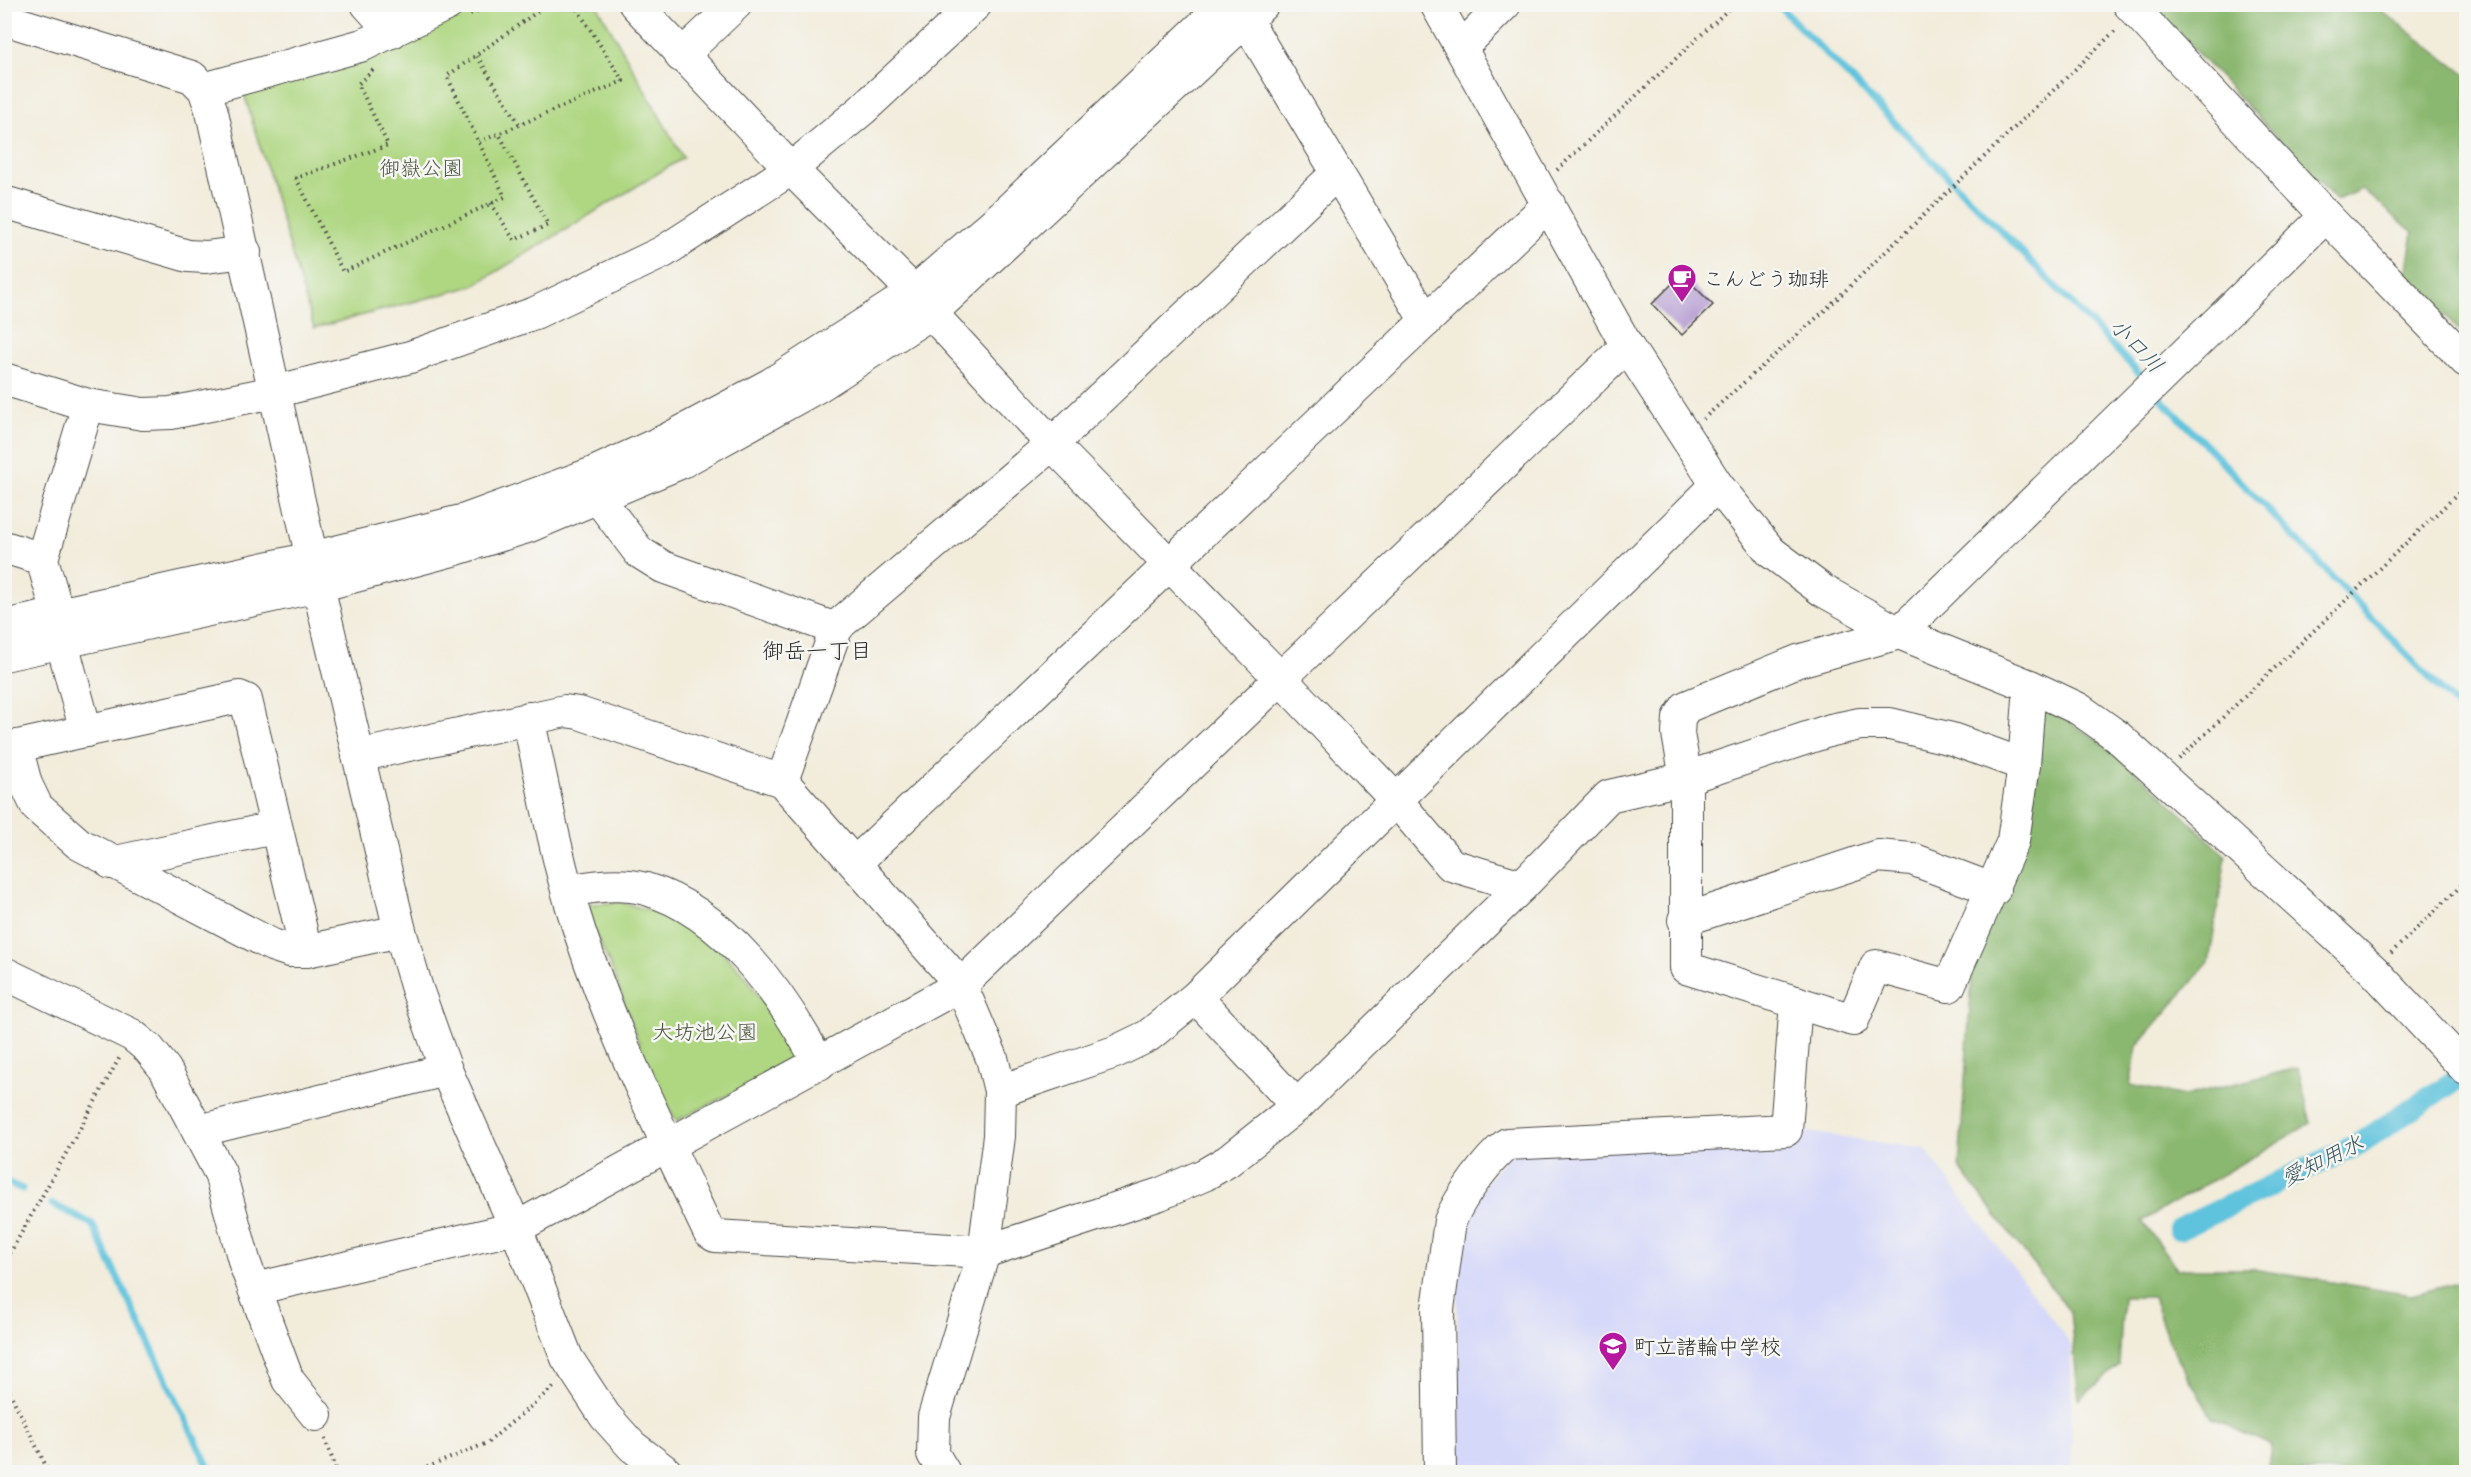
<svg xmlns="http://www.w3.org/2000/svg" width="2471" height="1477" viewBox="0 0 2471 1477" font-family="'Patrick Hand','Klee One',sans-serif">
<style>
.built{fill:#d5d8f9}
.green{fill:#afd782;stroke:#6d8156;stroke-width:1.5}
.forest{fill:#8bb870;stroke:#5b724e;stroke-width:1.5}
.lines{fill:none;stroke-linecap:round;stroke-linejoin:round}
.stream{stroke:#5fc3dd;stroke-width:7}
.canal{stroke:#5fc3dd;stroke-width:22}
.building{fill:#b298d1}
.minor-casing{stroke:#494845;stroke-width:34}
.path{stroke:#494845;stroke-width:4;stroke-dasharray:1.5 4.5;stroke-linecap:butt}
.minor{stroke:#fff;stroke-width:32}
.labels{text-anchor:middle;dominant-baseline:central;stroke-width:5;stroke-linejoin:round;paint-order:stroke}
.park-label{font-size:21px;fill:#4c5641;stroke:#f6f6f2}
.poi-label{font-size:21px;fill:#2b2b2b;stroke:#f6f6f2;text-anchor:start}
.water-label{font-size:22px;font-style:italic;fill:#3b5960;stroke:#f6f6f2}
.neighbourhood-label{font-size:22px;fill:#2b2b2b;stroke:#f6f6f2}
</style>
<rect width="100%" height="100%" fill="#f6f6f2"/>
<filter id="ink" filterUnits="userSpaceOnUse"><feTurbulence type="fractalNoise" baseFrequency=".0167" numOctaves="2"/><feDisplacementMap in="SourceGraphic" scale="12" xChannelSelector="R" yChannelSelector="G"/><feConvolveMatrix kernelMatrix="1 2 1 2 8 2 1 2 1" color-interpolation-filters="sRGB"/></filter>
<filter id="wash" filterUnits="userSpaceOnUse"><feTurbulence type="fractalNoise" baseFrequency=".008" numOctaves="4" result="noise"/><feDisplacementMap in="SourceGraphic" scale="24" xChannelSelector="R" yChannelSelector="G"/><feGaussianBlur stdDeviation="1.35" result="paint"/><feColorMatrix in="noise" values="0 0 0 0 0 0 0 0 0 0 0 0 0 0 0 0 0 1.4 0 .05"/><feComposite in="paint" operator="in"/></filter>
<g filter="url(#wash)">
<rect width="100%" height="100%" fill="#f2ecdb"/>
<path class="built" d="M1800,1131L1925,1149L2071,1345L2072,1472H1460L1456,1222L1510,1153Z"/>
<g class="green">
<path d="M461,5H597L683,158L473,286L314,328L243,90Z"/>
<path d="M620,902L662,914L703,933L744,974L802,1059L676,1121L640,1046L611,967L582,905Z"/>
</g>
<g class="forest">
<path d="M2152,5H2374L2466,75V338L2406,275L2413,232L2362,189L2336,200Z"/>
<path d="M2048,710L2095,738L2147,781L2226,856L2209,962L2137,1046L2130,1085L2184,1096L2298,1068L2311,1123L2142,1221L2177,1269H2252L2411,1295L2466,1281V1472H2268L2272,1446L2212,1418L2170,1345L2153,1297H2123L2119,1365L2079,1400L2070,1312L1959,1167L1973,963L2038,717Z"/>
</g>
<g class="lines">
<g class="stream">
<path d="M1777,4C1901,129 2026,254 2147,382"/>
<path d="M2156,393L2466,716"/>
<path d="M4,1181L22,1189"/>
<path d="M52,1204L92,1224L211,1472"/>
</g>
<path class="canal" d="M2179,1229L2357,1145L2459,1078"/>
</g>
<g id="blocks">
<path class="building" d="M1682,274L1713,305L1682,335L1652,304Z"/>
</g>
</g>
<g filter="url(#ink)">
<use href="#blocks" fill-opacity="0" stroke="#494845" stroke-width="1.5"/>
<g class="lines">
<g class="minor-casing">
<g id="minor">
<path d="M367,4L392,32"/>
<path d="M635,4L791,169L914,292"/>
<path d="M1436,4L1627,346L1717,485L1771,552L1822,590L1899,633L2030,686L2079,709L2117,736L2373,970L2466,1069"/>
<path d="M2129,4L2326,216L2466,361"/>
<path d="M4,19L192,77L204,89L212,112L318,586L400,931L417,989L446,1070L516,1228L567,1358L605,1416L632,1446L666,1472"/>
<path d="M1246,20L1426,321"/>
<path d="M1461,48L1505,4"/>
<path d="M681,56L736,4"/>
<path d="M204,89L363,45L448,4"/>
<path d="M4,202L188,256L206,257L245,252"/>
<path d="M931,313L1052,444L1281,679L1396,800L1451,865L1522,886"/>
<path d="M4,379L88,405L143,414L171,413L274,392L410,357L535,313L663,252L791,169L862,110L976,4"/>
<path d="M598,498L639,552L663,567L836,629"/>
<path d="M4,547L42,559"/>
<path d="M58,614L42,559L88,405"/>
<path d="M4,626L311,558L465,520L591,474L668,439L771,384L914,292L1003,215L1225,4"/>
<path d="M62,643L86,731"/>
<path d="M4,655L318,586L456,549L527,527L682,462L817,387L931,313L1263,4"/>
<path d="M2030,686L2024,765L2013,841L1949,986L1876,966L1853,1020L1686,968V778L1678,734L1679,718L1686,707L1798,661L1899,633L2326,216"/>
<path d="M528,718C542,779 553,844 571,904C605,1018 658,1125 709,1232L715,1236L984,1252L1160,1194L1204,1175L1228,1161L1297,1106L1522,886L1609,796L1686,778L1831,730L1860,724H1890L1952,739L2024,765"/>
<path d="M16,746L26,784L37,807L79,844L272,945L290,951H306"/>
<path d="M4,749L239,697L246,700L306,951L400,931"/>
<path d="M358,756L565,711L579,713L782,781L961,985L992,1058L1000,1091L999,1136L984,1252L934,1417L933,1454L944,1472"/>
<path d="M782,781L836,629L842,622L1052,444L1337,173"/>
<path d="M111,863L274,828"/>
<path d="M855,863L1549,204"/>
<path d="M569,891C594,886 620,882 646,889C724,912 783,995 819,1064"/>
<path d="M1684,920L1878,856L1912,859L1994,890"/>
<path d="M4,973L132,1035L149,1049L165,1069L220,1173L245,1264L288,1380L316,1415"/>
<path d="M1196,997L1297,1106"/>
<path d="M1000,1091L1115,1052L1148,1036L1196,997L1717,485"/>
<path d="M198,1131L446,1070"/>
<path d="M254,1289L516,1228L961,985L1627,346"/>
<path d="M1440,1472L1438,1309L1450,1221C1460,1197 1487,1160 1507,1144L1786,1130L1796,1002"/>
</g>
</g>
<g class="path">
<path d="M470,14L497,4"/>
<path d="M477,56L520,125"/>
<path d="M373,70L358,84L388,145L296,178L343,272L505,197L447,76L548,4"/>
<path d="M479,142L623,81L574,4"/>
<path d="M1557,170L1734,4"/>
<path d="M491,203L514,240L548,225L499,134"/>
<path d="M1703,419L1822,313L2117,29"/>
<path d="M2179,759L2466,486"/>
<path d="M2391,953L2466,881"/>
<path d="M4,1264L120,1057"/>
<path d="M4,1381L49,1472"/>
<path d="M325,1439L337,1472"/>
<path d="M416,1472L487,1443L556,1385"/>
</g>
<use href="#minor" class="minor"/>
</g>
</g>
<defs>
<g id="cafe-pin" transform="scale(1.5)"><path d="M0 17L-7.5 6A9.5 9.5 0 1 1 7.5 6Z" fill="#b5179e" stroke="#f6f6f2"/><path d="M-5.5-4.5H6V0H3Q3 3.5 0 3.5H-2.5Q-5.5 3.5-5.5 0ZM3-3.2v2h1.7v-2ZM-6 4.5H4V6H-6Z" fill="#fff"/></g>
<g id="school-pin" transform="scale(1.5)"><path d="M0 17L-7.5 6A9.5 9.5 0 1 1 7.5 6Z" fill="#b5179e" stroke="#f6f6f2"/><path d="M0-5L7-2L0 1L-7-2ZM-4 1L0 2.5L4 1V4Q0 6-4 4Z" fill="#fff"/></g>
</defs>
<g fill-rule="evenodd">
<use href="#cafe-pin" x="1682" y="278"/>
<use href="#school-pin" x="1613" y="1346"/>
</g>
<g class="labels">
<g class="park-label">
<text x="421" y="167">御嶽公園</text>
<text x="705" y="1031">大坊池公園</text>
</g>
<g class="poi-label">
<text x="1703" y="278">こんどう珈琲</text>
<text x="1634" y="1346">町立諸輪中学校</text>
</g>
<g class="water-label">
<text transform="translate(2137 345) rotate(46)">小口川</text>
<text transform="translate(2322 1160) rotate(-26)">愛知用水</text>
</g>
<g class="neighbourhood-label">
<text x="817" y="650">御岳一丁目</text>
</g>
</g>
<rect width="2471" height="1477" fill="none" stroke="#f6f6f2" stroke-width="24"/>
</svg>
